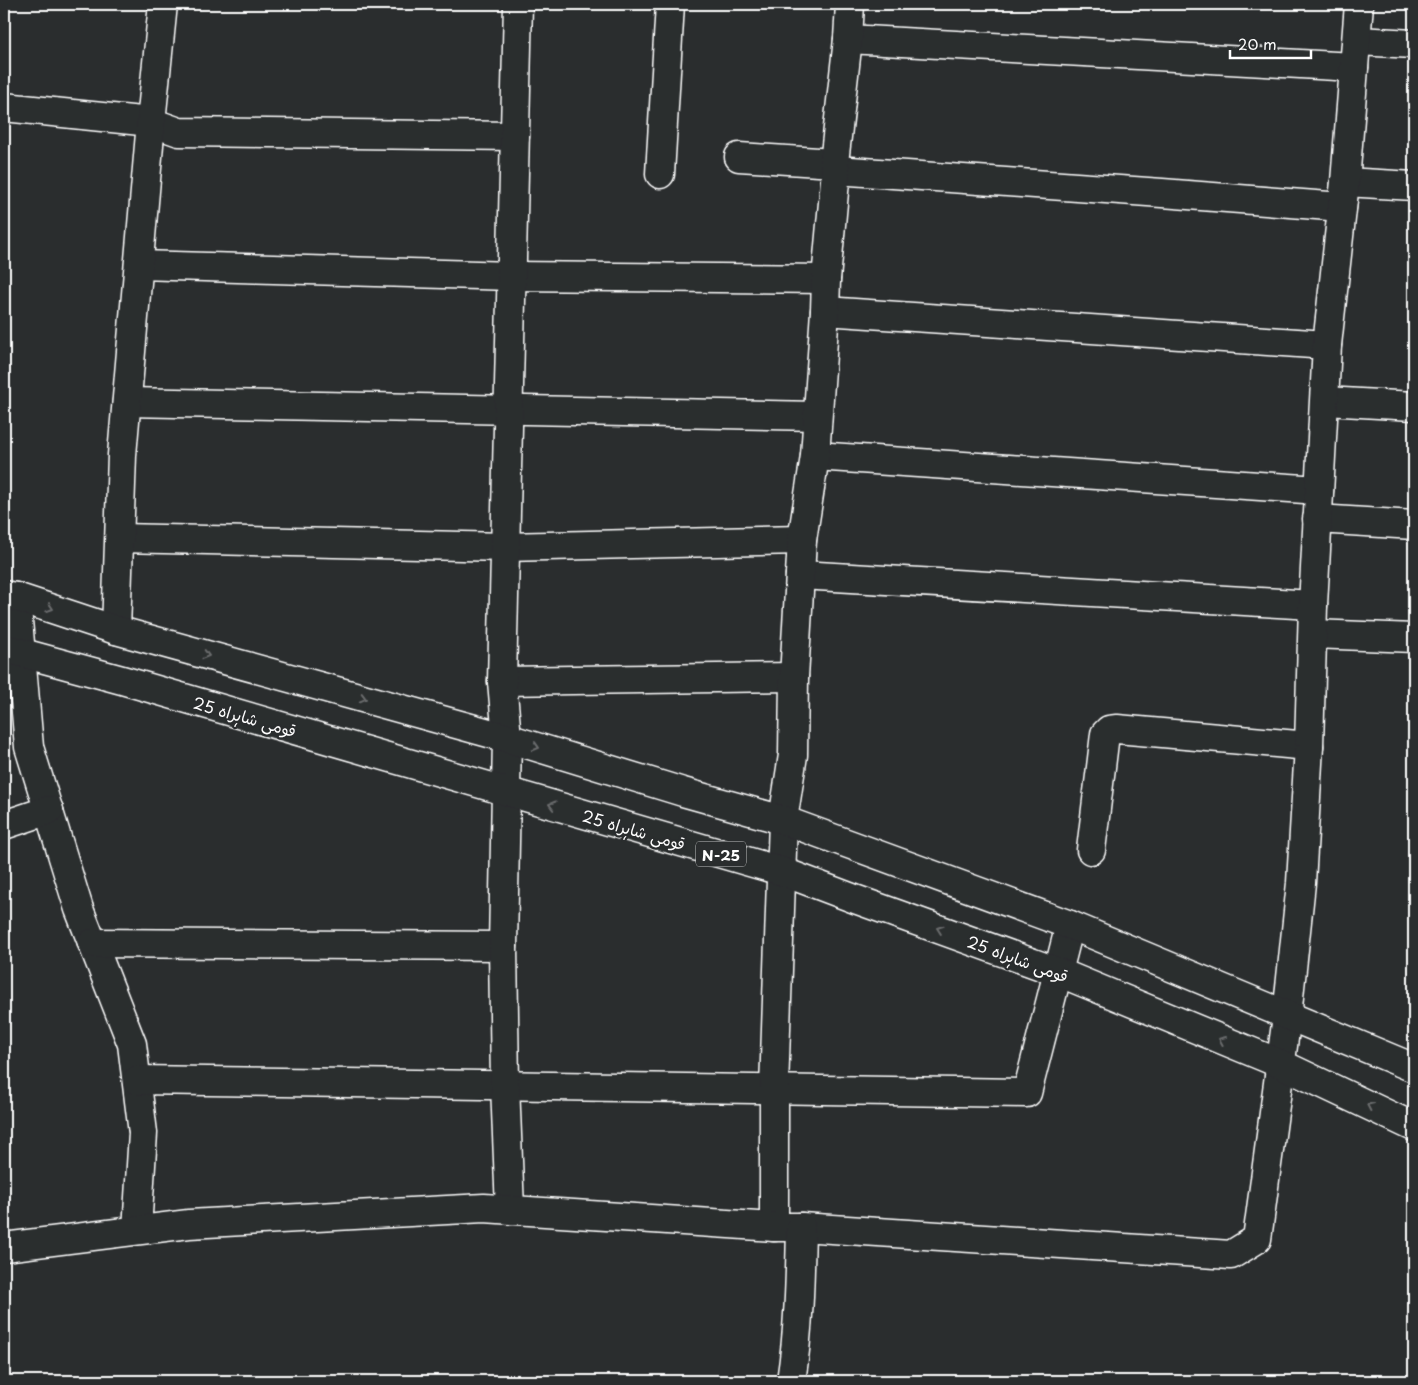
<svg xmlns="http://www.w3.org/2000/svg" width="1418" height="1385" viewBox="0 0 1418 1385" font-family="'Playpen Sans','Playpen Sans Arabic',sans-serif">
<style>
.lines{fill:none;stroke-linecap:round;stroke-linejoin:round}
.minor-casing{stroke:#fff;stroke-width:31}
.highway-casing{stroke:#fff;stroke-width:31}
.minor{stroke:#2a2d2e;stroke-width:28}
.highway{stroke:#2a2d2e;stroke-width:28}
.oneway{stroke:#6a6c6d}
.labels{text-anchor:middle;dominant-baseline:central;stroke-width:4.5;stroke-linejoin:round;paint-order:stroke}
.shield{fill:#2a2d2e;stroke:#bfc0c0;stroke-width:1}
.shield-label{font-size:15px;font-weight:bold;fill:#fff}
.street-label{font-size:16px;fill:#fff;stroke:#2a2d2e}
</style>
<rect width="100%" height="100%" fill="#2a2d2e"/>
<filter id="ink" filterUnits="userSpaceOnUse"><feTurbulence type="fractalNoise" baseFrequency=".02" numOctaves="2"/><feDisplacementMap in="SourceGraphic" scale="10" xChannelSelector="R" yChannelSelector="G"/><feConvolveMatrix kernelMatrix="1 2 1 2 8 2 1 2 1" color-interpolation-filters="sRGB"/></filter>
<g filter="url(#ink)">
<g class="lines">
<g class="minor-casing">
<g id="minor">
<path d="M848,39L1354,67"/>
<path d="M1357,41L1414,44"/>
<path d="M4,107L151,122L179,132L515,136"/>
<path d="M739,157L834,163"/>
<path d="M836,170L1162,193L1342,207"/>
<path d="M660,174L670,4"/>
<path d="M1345,182L1414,186"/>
<path d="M139,265L512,276L826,279"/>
<path d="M825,311L1327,345"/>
<path d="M1325,401L1414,406"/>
<path d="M127,402L817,416"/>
<path d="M815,456L1319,490"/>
<path d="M1317,519L1414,525"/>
<path d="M120,538L505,547L802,540"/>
<path d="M800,575L1313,605"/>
<path d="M16,597L29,747L79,909L132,1044L143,1133L137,1230"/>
<path d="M116,630L122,455L151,122L163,4"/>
<path d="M1313,634L1414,638"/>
<path d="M502,681L794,677"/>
<path d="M4,825L49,810"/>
<path d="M1091,850L1105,734L1109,730L1117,729L1309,746"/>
<path d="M92,943L503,946"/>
<path d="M137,1080L1027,1093L1070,925"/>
<path d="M510,1210L505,1085L503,946L507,738L502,681L518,4"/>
<path d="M774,1227V1089L783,820L793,755L794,677L802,540L815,456L825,311L826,279L836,170L834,163L848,39L850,4"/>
<path d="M4,1247L189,1224L484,1208L774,1227H801L1231,1255L1257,1239L1287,1016L1301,883L1309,746L1313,605L1327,345L1345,182L1359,4"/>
<path d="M791,1381C799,1330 800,1279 801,1227"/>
</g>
</g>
<g class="highway-casing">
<g id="highway">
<path d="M4,595L16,597L116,630L507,738L683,792L783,820L1070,925L1414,1068"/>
<path d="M4,648L122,680L781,871L855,899L1058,972L1281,1064L1414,1127"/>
</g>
</g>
<use href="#minor" class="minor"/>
<use href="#highway" class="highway"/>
</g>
<defs><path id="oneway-chevron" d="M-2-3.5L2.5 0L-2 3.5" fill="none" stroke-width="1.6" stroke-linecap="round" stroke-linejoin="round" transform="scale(1.25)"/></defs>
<g class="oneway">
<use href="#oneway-chevron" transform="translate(50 608) rotate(18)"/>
<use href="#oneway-chevron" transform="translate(206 655) rotate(15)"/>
<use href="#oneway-chevron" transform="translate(363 698) rotate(15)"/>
<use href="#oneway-chevron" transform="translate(536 747) rotate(17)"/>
<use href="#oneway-chevron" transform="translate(552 805) rotate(-164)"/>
<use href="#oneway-chevron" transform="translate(940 929) rotate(-160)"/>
<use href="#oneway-chevron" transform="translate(1222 1040) rotate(-157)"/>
<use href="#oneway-chevron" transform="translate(1370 1106) rotate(-155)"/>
</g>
</g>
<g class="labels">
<rect class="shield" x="696" y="841.5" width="50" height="25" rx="4"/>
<g class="shield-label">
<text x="721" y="854">N-25</text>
</g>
<g class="street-label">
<text transform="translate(245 716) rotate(16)">قومی شاہراہ 25</text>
<text transform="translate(634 829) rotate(16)">قومی شاہراہ 25</text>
<text transform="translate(1018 958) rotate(20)">قومی شاہراہ 25</text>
</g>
</g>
<rect width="1418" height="1385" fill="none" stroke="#2a2d2e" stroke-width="20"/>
<rect x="10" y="10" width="1398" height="1365" fill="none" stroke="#fff" stroke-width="2" filter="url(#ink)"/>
<path d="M1230 50v8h81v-8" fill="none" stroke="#ffffff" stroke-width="2.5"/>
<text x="1238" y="50" font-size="15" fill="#ffffff" stroke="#2a2d2e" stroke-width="4" paint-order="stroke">20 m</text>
</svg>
